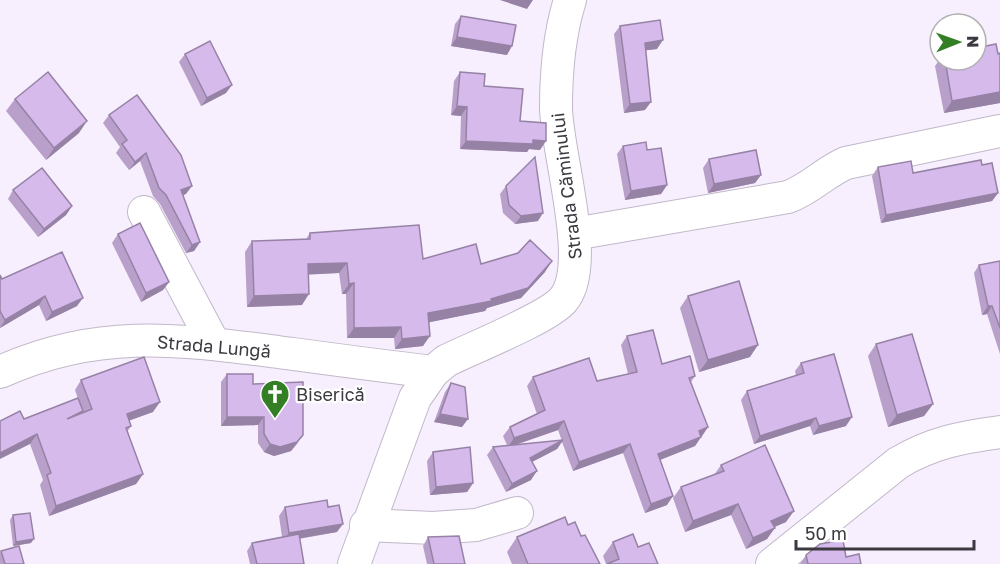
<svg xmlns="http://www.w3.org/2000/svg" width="1000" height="564" viewBox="0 0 1000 564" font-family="'Golos Text',sans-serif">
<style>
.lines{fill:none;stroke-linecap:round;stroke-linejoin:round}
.minor-casing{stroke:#c1b8c9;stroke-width:34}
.minor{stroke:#fff;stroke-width:32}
.wall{fill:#b8a0cb;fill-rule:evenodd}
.shaded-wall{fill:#9682a5}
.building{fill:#d6baec;stroke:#9682a5;stroke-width:1.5}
.labels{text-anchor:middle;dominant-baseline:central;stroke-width:4.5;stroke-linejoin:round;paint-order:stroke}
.street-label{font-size:18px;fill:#3c3940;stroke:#fff}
.poi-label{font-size:18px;fill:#3c3940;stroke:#fff;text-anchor:start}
</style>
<rect width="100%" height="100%" fill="#f7effd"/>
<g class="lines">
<g class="minor-casing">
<g id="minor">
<path d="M144,212L214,344"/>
<path d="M574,234L788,197C810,189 825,172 846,163L1000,131"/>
<path d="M0,372C97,328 176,339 278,352C330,359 381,366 433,372"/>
<path d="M366,525L433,528L476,525L517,513"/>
<path d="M354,564L415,398L433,372L446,361C472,348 548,318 563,300C593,266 557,155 556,108C556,72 559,35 570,0"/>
<path d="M772,564L898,463C931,443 962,437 1000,432"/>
</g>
</g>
<use href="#minor" class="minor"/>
</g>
<g class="wall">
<path d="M461,16L507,55L451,46L455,24Z"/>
<path d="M620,26L657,49L646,50L645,110L624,113L614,34Z"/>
<path d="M1000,53V103L944,113L935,66L940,59V60H976Z"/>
<path d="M185,54L226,93L201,106L179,62Z"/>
<path d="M460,72L484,86L520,121L540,150L529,149L527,152L460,149L461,116L451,115L454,81Z"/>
<path d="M15,99L79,133L46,160L6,111Z"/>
<path d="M109,115L186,194L183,195L200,242L194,251L186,253L160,204L153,196L140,161L129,170L116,153L120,147L103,123Z"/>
<path d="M623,146L647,150L667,185L661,194L625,200L617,154Z"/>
<path d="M709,159L761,175L755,183L708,193L703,168Z"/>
<path d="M982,165L998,193L992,201L881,223L872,176L878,167L913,173Z"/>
<path d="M506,186L538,221L515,224L503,213L500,194Z"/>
<path d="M13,190L72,206L66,215L38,237L8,199Z"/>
<path d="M310,233L423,259L481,264L545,272L521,298L487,308L485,311L429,322L423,346L395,349L394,338H347L346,294H342L339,273L308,274L302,305L247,307L245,252L252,241L306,239Z"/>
<path d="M118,234L169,282L163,290L141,302L112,243Z"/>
<path d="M1000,261V354L987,314L982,315L974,273L979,265Z"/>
<path d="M0,275L2,279L77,306L46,321L39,305L0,328Z"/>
<path d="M688,296L750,357L699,372L680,308Z"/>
<path d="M627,336L662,364L695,376L691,382L708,427L695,446L660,460L667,505L645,513L623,453L573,471L562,442L557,449L532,462L531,480L506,492L487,455L493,447L507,445L503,436L510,427L537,414L527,386L533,377L597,381L628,374L621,345ZM558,430L562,441L516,445Z"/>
<path d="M876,344L933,404L924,416L888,427L868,356Z"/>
<path d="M801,363L846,426L813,435L810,426L754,444L741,400L747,391L796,376L795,371Z"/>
<path d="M227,374L253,384L298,443L291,451L274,456L264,452L258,443V425L221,426V382Z"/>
<path d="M81,380L153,412L129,420L131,426L127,432L143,474L136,484L49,516L40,485L43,480L30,444L24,419L78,399L75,390Z"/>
<path d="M451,383L462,427L434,422L445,392Z"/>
<path d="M433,452L473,483L467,492L430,495L427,461Z"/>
<path d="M721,465L786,522L774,527L767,539L746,549L731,515L685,532L673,498L681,487L714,475Z"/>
<path d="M285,507H328L337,532L299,539L304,564H250L247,551L252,543L282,537L279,516Z"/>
<path d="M13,515L31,543L13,546L10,520Z"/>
<path d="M568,525L581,536L600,564H512L507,552L517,537Z"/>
<path d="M428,537L465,564H427L423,546Z"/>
<path d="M613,542L638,547L658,564H606L603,556Z"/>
<path d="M1,551L24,564H0V553Z"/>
<path d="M806,555L846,557L861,564H800Z"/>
</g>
<g class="shaded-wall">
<path d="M500,0H533L527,9Z"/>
<path d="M457,37L512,46L507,55L451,46Z"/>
<path d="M663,40L657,49L640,51L645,43Z"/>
<path d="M232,85L226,93L201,106L207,98Z"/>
<path d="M1000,92V103L944,113L952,101Z"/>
<path d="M651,102L645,110L624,113L630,104Z"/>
<path d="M457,106L467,107L461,116L451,115Z"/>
<path d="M87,121L79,133L46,160L54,148Z"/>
<path d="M533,140L546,141L540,150L529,149L527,152L460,149L466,141Z"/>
<path d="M146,153L140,161L129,170L135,162Z"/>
<path d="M761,175L755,183L708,193L714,184Z"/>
<path d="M667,185L661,194L625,200L631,191Z"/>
<path d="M192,186L186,194L175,198L181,190Z"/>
<path d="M998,193L992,201L881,223L886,215Z"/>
<path d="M72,206L66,215L38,237L44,229Z"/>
<path d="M543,213L538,221L515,224L521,216Z"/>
<path d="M200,242L194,251L186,253L192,245Z"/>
<path d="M552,261L545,272L521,298L487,308L485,311L421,324L428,313L491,299Z"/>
<path d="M347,263L339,273L301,275L308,264Z"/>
<path d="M169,282L163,290L141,302L146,293Z"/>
<path d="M354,283L346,294H342L349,284Z"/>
<path d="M309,294L302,305L247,307L254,296Z"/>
<path d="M45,296L39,305L0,328L5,320Z"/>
<path d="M83,298L77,306L46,321L52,312Z"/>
<path d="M988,306H992L987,314L982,315Z"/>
<path d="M401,327L394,338H347L354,328Z"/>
<path d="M430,336L423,346L395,349L402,339Z"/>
<path d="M758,345L750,357L699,372L708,360Z"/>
<path d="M160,402L153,412L120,424L127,414Z"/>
<path d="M933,404L924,416L888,427L897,415Z"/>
<path d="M440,414L468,419L462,427L434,422Z"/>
<path d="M227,417H264L258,425L221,426Z"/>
<path d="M852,417L846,426L813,435L819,426Z"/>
<path d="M816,418L810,426L754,444L760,436Z"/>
<path d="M564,421L558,430L508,447L514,438Z"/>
<path d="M708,427L702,436L692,440L699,431Z"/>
<path d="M37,434L30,444L0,459V453Z"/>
<path d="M303,435L291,451L274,456L264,452L270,444Z"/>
<path d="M701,437L695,446L652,463L658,454Z"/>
<path d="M563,440L557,449L524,466L530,458Z"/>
<path d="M630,444L623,453L573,471L579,462Z"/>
<path d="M537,471L531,480L506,492L512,484Z"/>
<path d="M143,474L136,484L49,516L56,506Z"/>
<path d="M473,483L467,492L430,495L436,487Z"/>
<path d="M673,496L667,505L645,513L651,504Z"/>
<path d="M738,504L731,515L685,532L693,521Z"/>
<path d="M794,511L786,522L763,532L771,521Z"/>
<path d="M343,524L337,532L283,541L289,533Z"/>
<path d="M775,528L767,539L746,549L753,538Z"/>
<path d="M34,539L31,543L13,546L16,542Z"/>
</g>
<g class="building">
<path d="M461,16L516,25L512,46L457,37Z"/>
<path d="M660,20L663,40L645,43L651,102L630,104L620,26Z"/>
<path d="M210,41L232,85L207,98L185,54Z"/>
<path d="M996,44L998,54L1000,53V92L952,101L945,60H976V48Z"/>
<path d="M48,72L87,121L54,148L15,99Z"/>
<path d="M460,72L485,74L484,86L523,89L520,121L546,123V141L533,140V144L466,141L467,107L457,106Z"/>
<path d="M137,95L181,155L192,186L181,190L200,242L192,245L166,195L159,188L146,153L135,162L122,144L127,140L109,115Z"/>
<path d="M646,142L647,150L661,148L667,185L631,191L623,146Z"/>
<path d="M756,150L761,175L714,184L709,159Z"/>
<path d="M535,157L543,213L521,216L509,205L506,186Z"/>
<path d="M981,160L982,165L992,163L998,193L886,215L878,167L911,161L913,173Z"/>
<path d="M42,168L72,206L44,229L13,190Z"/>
<path d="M140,223L169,282L146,293L118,234Z"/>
<path d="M419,225L423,259L476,244L481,264L518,253L530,240L552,261L528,288L491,299L492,301L428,313L430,336L402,339L401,327L354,328V283L349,284L347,263L308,264L309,294L254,296L252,241L310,239V233Z"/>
<path d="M62,252L83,298L52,312L45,296L5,320L0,311V275L2,279Z"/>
<path d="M1000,261V328L992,306H988L979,265Z"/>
<path d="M739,281L758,345L708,360L688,296Z"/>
<path d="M653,330L662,364L690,356L695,376L689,378L708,427L699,431L701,437L658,454L673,496L651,504L630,444L579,462L564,421L514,438L510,427L545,410L533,377L589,358L597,381L637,372L627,336Z"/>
<path d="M912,334L933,404L897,415L876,344Z"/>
<path d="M834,354L852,417L819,426L816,418L760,436L747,391L804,373L801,363Z"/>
<path d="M144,357L160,402L127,414L131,426L126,428L143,474L56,506L47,475L51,473L37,434L0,453V421L20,411L24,419L78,398L83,411L67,419L92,409L81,380Z"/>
<path d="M227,374H253V384L303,382V435L297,442L280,447L270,444L264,434V417H227Z"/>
<path d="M451,383L465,387L468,419L440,414Z"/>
<path d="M563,440L530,458L537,471L512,484L493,447Z"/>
<path d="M765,445L794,511L771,521L775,528L753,538L738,504L693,521L681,487L724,471L721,465Z"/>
<path d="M470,447L473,483L436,487L433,452Z"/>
<path d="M327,500L328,507L339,505L343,524L289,533L285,507Z"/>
<path d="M30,513L34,539L16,542L13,515Z"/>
<path d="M565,517L568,525L575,522L581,536L585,535L600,564H528L517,537Z"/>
<path d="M299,534L304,564H257L252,543Z"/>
<path d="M633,534L638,547L649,543L658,564H607L619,559L613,542Z"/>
<path d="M459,536L465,564H434L428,537Z"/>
<path d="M843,540L846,557L859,554L861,564H808L806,555L820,544Z"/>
<path d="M19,546L24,564H5L1,551Z"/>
</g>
<defs>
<g id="church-pin" transform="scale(1.5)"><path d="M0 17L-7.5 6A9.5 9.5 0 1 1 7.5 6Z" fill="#347e25" stroke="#fff"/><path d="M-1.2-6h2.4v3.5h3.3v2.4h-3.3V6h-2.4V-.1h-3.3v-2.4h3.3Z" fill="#fff"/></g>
</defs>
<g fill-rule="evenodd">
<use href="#church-pin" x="275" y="394"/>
</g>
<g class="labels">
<g class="street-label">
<text transform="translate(566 186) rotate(-97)">Strada Căminului</text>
<text transform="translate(214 346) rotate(5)">Strada Lungă</text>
</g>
<g class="poi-label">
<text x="296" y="394">Biserică</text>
</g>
</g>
<g transform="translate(958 42) rotate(89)"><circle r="28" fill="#ffffff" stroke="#b1b0b3" stroke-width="1.5"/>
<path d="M0-4.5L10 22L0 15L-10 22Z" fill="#347e25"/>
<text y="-9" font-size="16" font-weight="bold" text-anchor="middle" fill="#3c3940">N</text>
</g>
<path d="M796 540v9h178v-9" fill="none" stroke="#3c3940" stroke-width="3"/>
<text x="805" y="540" font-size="18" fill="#3c3940" stroke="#ffffff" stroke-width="4.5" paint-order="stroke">50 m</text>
</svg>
